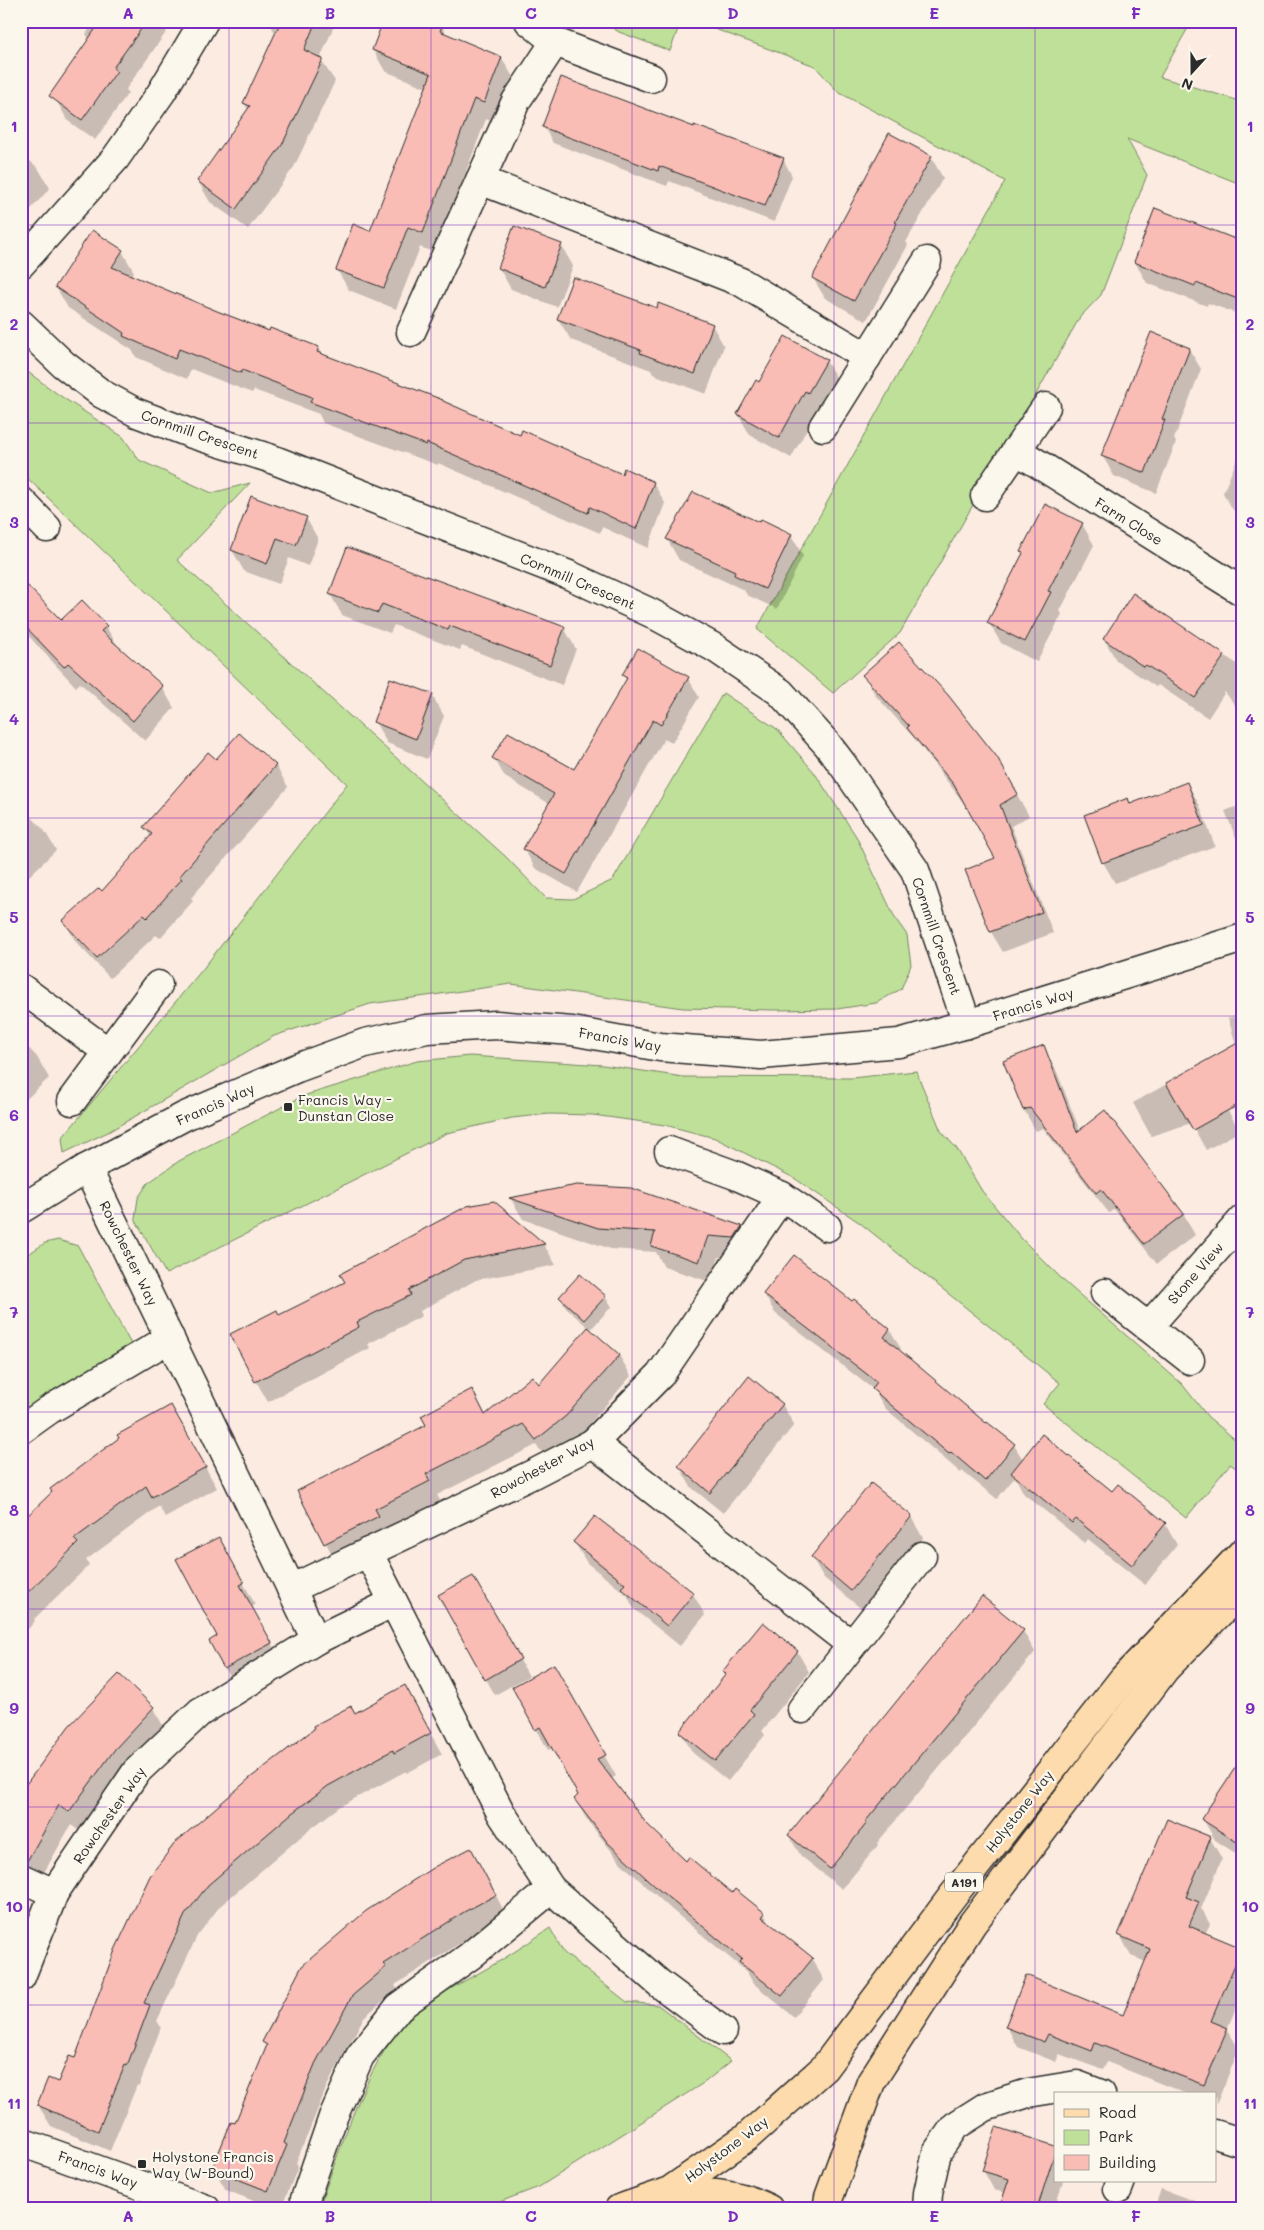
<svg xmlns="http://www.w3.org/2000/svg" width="1264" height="2230" viewBox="0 0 1264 2230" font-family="Mali,sans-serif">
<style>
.green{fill:#bfe099;stroke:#758662}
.shadow{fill:#0003}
.building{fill:#f9bdb6;stroke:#2b2b2b}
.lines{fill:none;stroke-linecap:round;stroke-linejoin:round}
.minor-casing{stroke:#2b2b2b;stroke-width:31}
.major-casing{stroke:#2b2b2b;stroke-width:31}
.minor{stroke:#fbf7ec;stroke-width:28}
.major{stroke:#fddbac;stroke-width:28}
.grid{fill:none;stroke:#7b2cbf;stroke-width:1;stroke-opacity:0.55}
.poi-dot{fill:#2b2b2b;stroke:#fbf7ec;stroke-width:2}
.labels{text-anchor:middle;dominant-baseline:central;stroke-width:4.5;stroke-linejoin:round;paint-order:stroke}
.shield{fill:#fbf7ec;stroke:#696865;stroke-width:1}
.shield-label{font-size:12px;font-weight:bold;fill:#2b2b2b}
.street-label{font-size:14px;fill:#2b2b2b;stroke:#fbf7ec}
.poi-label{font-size:14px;fill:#2b2b2b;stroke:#fbf7ec;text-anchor:start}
.neatline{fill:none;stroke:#7b2cbf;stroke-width:2}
.grid-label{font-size:16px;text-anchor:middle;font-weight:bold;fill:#7b2cbf}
</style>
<rect width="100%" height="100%" fill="#fbebe1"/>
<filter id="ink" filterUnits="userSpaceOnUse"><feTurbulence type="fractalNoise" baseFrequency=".02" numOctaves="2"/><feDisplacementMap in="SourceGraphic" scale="10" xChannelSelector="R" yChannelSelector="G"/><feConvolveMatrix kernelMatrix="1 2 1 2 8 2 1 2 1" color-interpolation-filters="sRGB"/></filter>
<g filter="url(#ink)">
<g class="green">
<path d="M601,21H681L670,51L619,32Z"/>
<path d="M693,21H1192L1160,77L1243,102V185L1127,139L1147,175L1101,295L1080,317L900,633L833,693L757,629L1005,181L838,92L815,66Z"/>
<path d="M21,367L59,395L123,437L139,460L212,493L250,483L177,560L505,856L546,898L573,899L613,880L723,693L777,729L814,772L856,836L895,918L907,935L911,965L901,989L876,1003L837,1009L775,1010L683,1008L511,984L370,1004L274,1036L108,1132L64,1153L62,1138L202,970L347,784L21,472Z"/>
<path d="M470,1056L603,1065L683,1077L852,1078L916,1071L941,1131L957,1149L982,1191L1022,1239L1065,1282L1182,1384L1208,1417L1243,1446V1473L1230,1464L1186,1518L1043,1404L1060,1383L860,1223L794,1178L715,1138L665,1125L593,1115L549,1114L512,1118L447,1133L166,1274L135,1219L138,1198L148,1183L179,1161L303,1096L417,1061Z"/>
<path d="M58,1240L78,1246L132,1346L21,1418V1259L45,1243Z"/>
<path d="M550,1928L564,1953L627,2002L658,2005L731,2061L705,2082L539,2187L481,2209H318C340,2152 365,2064 407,2021C429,1997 459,1985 486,1969C508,1957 529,1942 550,1928Z"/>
</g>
<g class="shadow">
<path d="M95,21H174L126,89L128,93L95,140L68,121L56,100L90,40L86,34Z"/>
<path d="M268,21H336L320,59L335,81L294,167L248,229L210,202L198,181L249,111L244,103L276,34Z"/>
<path d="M429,21L442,26L447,35L502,58L514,79L496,123L486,119L435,253L420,247L396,309L349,290L337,270L371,232L427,88L385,71L373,50Z"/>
<path d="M544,127L694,129L783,159L792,176L774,222L669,181L667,186L553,143Z"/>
<path d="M21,153L38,168L50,188L21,220Z"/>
<path d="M931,157L943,178L906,242L908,245L866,321L825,298L813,278Z"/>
<path d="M1243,243V316L1208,303L1207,306L1147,283L1135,262Z"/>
<path d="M561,245L573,266L557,307L511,289L499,268Z"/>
<path d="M122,251L134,272L131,276L269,333L318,348L322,355L444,403L520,437L622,475L653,482L665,503L648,548L602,527L600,533L438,463V465L323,423L319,414L254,390L252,393L191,369L187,379L136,357L132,350L68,308L56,287Z"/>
<path d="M657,310L712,325L724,346L706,394L653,374L651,370L571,340L558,319Z"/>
<path d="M1189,349L1201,369L1174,439L1176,442L1156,493L1114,476L1102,455Z"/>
<path d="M826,361L839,382L817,411L791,458L750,435L738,414L759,384Z"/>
<path d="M1240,452L1243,454V514L1233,510L1223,493Z"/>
<path d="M306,518L318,539L308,566L289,558L279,584L244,571L232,550Z"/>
<path d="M760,523L791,535L803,556L777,609L747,595L744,590L679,560L667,539Z"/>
<path d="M1082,524L1094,545L1060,611L1062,614L1037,662L1001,643L989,623L1024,555L1022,551Z"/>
<path d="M21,580L61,622L106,627L119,648L162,687L174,708L145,741L80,683L76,687L24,631L21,634Z"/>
<path d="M330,594L564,628L576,649L562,685L462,646L460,650L394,625L390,633L342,615Z"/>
<path d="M1134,595L1243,668V716L1225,692L1208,718L1158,685L1156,687L1116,660L1104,639Z"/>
<path d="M623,675L688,678L699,697L672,743L664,739L577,892L535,868L524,849L550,804L505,777L494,758L575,771L627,681Z"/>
<path d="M864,675L996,758L1029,816L1011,826L1053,933L1003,952L991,932L997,859L966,806L915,739L876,696Z"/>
<path d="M432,695L444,716L427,759L387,743L375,722Z"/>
<path d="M239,734L276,766L288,787L191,898L193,901L160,938L156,935L110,978L76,942L64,921L102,893L151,837L145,827L216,761Z"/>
<path d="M1187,783L1199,804L1215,846L1115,883L1103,862L1127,799L1131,805Z"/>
<path d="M1243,804V855L1225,811Z"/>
<path d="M21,806L44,830L56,850L21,884Z"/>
<path d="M1243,1014V1107L1228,1111L1240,1131L1206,1150L1191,1123L1151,1136L1133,1103L1236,1045L1228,1018Z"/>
<path d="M21,1040L37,1057L49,1078L21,1104Z"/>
<path d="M1043,1047L1055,1067L1080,1131L1183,1214L1195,1235L1157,1264L1114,1209L1109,1213L1043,1128L1036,1131L1024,1110L1005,1061Z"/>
<path d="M631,1190L742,1227L754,1248L746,1259L719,1257L711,1282L664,1267L656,1252L611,1249L523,1219L511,1199Z"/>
<path d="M494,1202L544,1245L556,1265L476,1280L420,1311L422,1316L368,1344L370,1348L268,1402L256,1381L279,1317L346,1283Z"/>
<path d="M764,1294L852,1303L890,1330L901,1349L899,1351L986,1425L1014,1445L1023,1460L1112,1493L1165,1524L1177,1545L1145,1585L1088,1539L1085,1543L1024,1494L1015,1477L997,1499L962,1471L961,1473L885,1408L874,1390L775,1313Z"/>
<path d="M605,1296L611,1307L590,1330L619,1355L631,1376L578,1437L549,1460L536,1445L437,1495L441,1502L386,1530L337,1564L299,1491L427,1425L472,1391L486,1416L538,1385L589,1328L566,1308L560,1297Z"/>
<path d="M782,1404L794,1425L723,1513L691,1487L679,1466Z"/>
<path d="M183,1428L217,1488L165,1517L159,1506L86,1560L89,1565L34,1619L35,1621L21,1637V1524L121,1438Z"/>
<path d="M911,1517L923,1538L864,1611L824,1578L812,1558Z"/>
<path d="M575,1543L693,1594L705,1615L680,1646L634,1609L627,1595L587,1563Z"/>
<path d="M230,1559L255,1604L251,1607L283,1664L237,1689L225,1668L219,1637Z"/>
<path d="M472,1577L529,1676L495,1695L439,1596Z"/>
<path d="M982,1597L1023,1631L1035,1652L877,1843L878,1845L842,1889L801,1856L789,1836Z"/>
<path d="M797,1651L809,1672L762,1731L765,1735L728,1781L693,1753L681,1733L726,1676L724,1672Z"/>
<path d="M553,1666L616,1776L611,1779L645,1824L686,1863L732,1894L735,1891L764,1914L771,1926L812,1959L824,1980L794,2017L753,1983L747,1972L672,1910L621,1863L587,1820L575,1799L580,1796L553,1748L548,1750L513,1688Z"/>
<path d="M153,1708L165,1729L81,1832L71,1825L42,1876L21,1865V1793Z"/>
<path d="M416,1708L442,1754L407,1773L406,1771L339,1807L304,1834L220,1906L197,1936L157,2021L161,2027L139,2086L137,2085L110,2151L51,2126L38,2105L59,2083L75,2060L116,1951L354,1714Z"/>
<path d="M1243,1771V1858L1215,1840L1203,1819Z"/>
<path d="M1210,1838L1222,1859L1201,1909L1210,1924L1205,1934L1241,1949L1243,1952V1992L1227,2029L1239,2049L1216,2105L1215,2094H1187L1107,2062L1103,2070L1059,2054L1056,2062L1018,2047L1007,2027L1124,2017L1146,1962L1131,1956L1120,1935Z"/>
<path d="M483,1870L507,1917L476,1933L395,1985L397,1989L364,2017L327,2086L296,2163L298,2167L281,2209H274L226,2190L214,2169L235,2125L267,2048L263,2042Z"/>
<path d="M997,2128L1055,2147V2181H1063L1054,2209H1001L1006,2193L994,2190L983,2170Z"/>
<path d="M1161,2189L1203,2204L1210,2209H1154Z"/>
</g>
<g class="building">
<path d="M101,21H147L113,68L117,71L82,120L49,96Z"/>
<path d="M281,21H316L304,50L323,59L282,145L236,209L197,181L250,106L243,103Z"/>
<path d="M383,21H444L440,31L502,57L484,103L474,99L423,233L408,227L384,288L336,270L353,224L370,231L431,74L372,50Z"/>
<path d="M561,77L694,127V125L784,158L765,206L659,166L658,171L542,127Z"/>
<path d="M889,133L932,156L895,222L897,223L854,301L812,278Z"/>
<path d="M1155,208L1243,242V301L1196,283L1195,286L1134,262Z"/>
<path d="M514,226L562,244L545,287L498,268Z"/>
<path d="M92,230L123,250L112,267L217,311L269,331L270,328L319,347L317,352L443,400V401L520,435L522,430L622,474L624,468L654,482L636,529L590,507L588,513L427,443L426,445L310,402L312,397L242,370L241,373L179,349L175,359L123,336L124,333L55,287Z"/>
<path d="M573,277L657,308L658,303L713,324L695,374L640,353L641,350L557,319Z"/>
<path d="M1151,332L1190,348L1162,419L1165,420L1145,473L1101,456Z"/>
<path d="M785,336L827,360L808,393L805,391L779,438L737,414L756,380L759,382Z"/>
<path d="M693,492L759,522L761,519L792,534L765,589L734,575L735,571L666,539Z"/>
<path d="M251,496L307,517L296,545L277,538L267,564L231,550Z"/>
<path d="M1045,504L1083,523L1048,591L1051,592L1025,642L987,623L1023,553L1020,552Z"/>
<path d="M347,547L565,627L550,665L450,626L448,630L382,604L378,613L329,594Z"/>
<path d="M21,579L61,620L82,600L107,626L101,631L163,686L133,721L68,663L64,667L21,622Z"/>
<path d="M1133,593L1225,655L1195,698L1146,665L1144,667L1103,639Z"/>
<path d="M899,642L948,695L997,757L1018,794L1000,805L1042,912L990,932L965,870L995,858L954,785L907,728L909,726L862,675Z"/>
<path d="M638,648L689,677L661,725L653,720L566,874L523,849L554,794L492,758L508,732L574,769L627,678L622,675Z"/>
<path d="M390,678L433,694L416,739L373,722Z"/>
<path d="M239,733L276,765L179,877L182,879L147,918L144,915L97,958L62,921L99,888L102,891L152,834L143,827L208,752L216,759Z"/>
<path d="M1187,782L1204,825L1102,863L1084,815L1128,798L1130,804Z"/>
<path d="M1243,1040V1102L1193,1130L1166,1083Z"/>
<path d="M1044,1045L1077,1132L1105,1110L1184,1214L1144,1244L1101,1189L1096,1193L1030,1108L1023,1110L1003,1061Z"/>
<path d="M577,1185L631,1188L742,1226L734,1238L708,1236L699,1262L651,1246L655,1232L598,1228L509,1198Z"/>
<path d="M494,1201L545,1244L464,1260L409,1290L411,1295L357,1322L359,1327L255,1382L230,1334L277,1310L279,1315L345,1282L340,1274L467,1206Z"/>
<path d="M794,1255L852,1301L854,1299L890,1329L884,1337L986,1423L987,1422L1015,1444L985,1481L951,1452L949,1454L872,1389L877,1382L763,1294Z"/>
<path d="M580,1274L606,1296L584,1320L559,1297Z"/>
<path d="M588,1327L620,1355L566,1416L536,1440L523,1424L426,1474L430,1481L375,1509L379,1516L324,1544L297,1491L426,1425L421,1416L472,1389L485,1415L532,1376L539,1384Z"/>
<path d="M749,1376L783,1404L710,1493L678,1466Z"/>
<path d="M171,1405L206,1467L152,1497L146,1486L74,1539L78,1543L21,1599V1522L52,1492L50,1489L119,1438L117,1435Z"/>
<path d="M1042,1434L1112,1491L1118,1484L1166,1523L1132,1565L1076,1519L1072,1523L1011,1473Z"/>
<path d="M871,1483L912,1516L851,1591L811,1557Z"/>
<path d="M595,1516L694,1593L667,1626L621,1588L625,1584L573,1542Z"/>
<path d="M219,1537L244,1583L240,1585L272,1643L224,1669L209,1641L217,1636L176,1559Z"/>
<path d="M473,1576L521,1659L485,1680L438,1595Z"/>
<path d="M982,1596L1024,1630L865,1822L867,1823L830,1869L788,1835Z"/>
<path d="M763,1622L798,1651L750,1710L754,1714L715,1761L679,1732L726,1674L722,1672Z"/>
<path d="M554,1664L606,1755L597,1759L646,1823L686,1861L689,1857L732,1893L735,1889L765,1913L762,1917L813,1958L782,1996L739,1962L742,1959L658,1889L608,1843L574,1799L578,1795L540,1727L535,1730L512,1687Z"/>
<path d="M119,1674L154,1707L115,1749L69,1812L59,1805L26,1863H21V1791L69,1726Z"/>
<path d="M405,1685L431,1733L394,1753L393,1750L328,1786L292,1813L208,1885L185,1915L144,2003L150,2005L127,2066L125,2065L98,2131L37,2105L48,2078L58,2082L69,2056L75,2058L115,1950L150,1876L175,1843L250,1778L314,1729L313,1726L351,1706L355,1713Z"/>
<path d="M1243,1756V1846L1201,1819Z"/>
<path d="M1167,1819L1211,1837L1186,1897L1199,1902L1189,1926L1242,1948L1211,2021L1228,2028L1204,2085L1095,2043L1092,2051L1048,2034L1044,2042L1005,2027L1026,1975L1123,2015L1150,1949L1118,1935Z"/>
<path d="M471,1848L496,1895L464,1912L383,1964L386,1967L352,1996L315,2064L284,2143L287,2145L268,2191L212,2169L231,2122L235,2123L267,2045L262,2042L302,1966L366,1911L434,1867Z"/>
<path d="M996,2127L1055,2146V2152L1037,2209H999L1009,2179L982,2171Z"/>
</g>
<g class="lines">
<g class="minor-casing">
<g id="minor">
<path d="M529,21L555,42L651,78"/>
<path d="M480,180L741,282L867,357"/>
<path d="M21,264L115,159L161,93L204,21"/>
<path d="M21,324L63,364L102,394L137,413L192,434L269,458L569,575L651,613L715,648L780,692L827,744L843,765L915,870L967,1024"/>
<path d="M411,332L516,101L555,42"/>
<path d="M823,427L927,261"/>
<path d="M1016,450L1243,592"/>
<path d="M985,496L1046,407"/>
<path d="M21,501L47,528"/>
<path d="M21,988L108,1052"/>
<path d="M72,1101L158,985"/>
<path d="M669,1151L735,1175L782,1196L827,1227"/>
<path d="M87,1168L316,1640"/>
<path d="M21,1209L87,1168L185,1116L297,1068L365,1043L427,1029L496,1025L572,1031L660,1047L761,1055L899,1043L967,1024L1243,938"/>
<path d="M1105,1293L1190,1360"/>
<path d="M1148,1327L1243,1219"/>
<path d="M21,1430L49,1410L170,1338"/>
<path d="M593,1443L852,1645"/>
<path d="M368,1552L501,1813L551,1889L660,1984L723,2031"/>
<path d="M291,1589L533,1474L593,1443L660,1375L782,1196"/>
<path d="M802,1709L922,1556"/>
<path d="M21,1878L54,1893"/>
<path d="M21,1977L54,1893L136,1772L200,1712L316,1640L392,1603"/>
<path d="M1215,2134L1243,2143"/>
<path d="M21,2142L206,2209"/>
<path d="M1118,2189L1121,2181"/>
<path d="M305,2199L333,2117L360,2056L399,2007L470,1956L551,1889"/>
<path d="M927,2209L928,2193L937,2152L955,2126L985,2107L1028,2093L1077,2085L1101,2094"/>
</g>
</g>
<g class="major-casing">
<g id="major">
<path d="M668,2192C705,2191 735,2191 769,2209"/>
<path d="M619,2209L668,2192L747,2137L824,2068L951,1898L1123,1679L1243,1552"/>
<path d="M827,2209L829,2197L871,2082L972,1924L1165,1669L1243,1589"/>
</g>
</g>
<use href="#minor" class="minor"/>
<use href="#major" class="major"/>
</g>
</g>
<path class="grid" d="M229,21V2209M431,21V2209M632,21V2209M834,21V2209M1035,21V2209M21,225H1243M21,423H1243M21,621H1243M21,818H1243M21,1016H1243M21,1214H1243M21,1412H1243M21,1609H1243M21,1807H1243M21,2005H1243"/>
<g class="poi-dot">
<rect x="283" y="1102" width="10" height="10" rx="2.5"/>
<rect x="137" y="2159" width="10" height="10" rx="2.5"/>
</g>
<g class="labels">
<rect class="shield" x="945" y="1872.5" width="38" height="19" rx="4"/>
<g class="shield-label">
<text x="964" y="1882">A191</text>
</g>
<g class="street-label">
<text transform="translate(200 434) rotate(19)">Cornmill Crescent</text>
<text transform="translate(1129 521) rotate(32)">Farm Close</text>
<text transform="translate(578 581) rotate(23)">Cornmill Crescent</text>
<text transform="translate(937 936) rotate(71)">Cornmill Crescent</text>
<text transform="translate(1033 1004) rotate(-17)">Francis Way</text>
<text transform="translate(620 1039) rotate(10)">Francis Way</text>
<text transform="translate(215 1104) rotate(-24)">Francis Way</text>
<text transform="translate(129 1253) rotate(64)">Rowchester Way</text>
<text transform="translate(1195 1273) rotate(-49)">Stone View</text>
<text transform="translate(542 1467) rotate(-28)">Rowchester Way</text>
<text transform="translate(1019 1811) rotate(-52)">Holystone Way</text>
<text transform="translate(109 1815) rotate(-55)">Rowchester Way</text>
<text transform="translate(726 2149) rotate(-37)">Holystone Way</text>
<text transform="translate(98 2169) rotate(20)">Francis Way</text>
</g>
<g class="poi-label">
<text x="298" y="1099">Francis Way -<tspan x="298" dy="16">Dunstan Close</tspan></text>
<text x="152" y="2156">Holystone Francis<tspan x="152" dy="16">Way (W-Bound)</tspan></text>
</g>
</g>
<rect width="1264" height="2230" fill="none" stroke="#fbf7ec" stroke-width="55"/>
<rect x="1054" y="2092" width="162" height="90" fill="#fbf7ec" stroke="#a8a59f"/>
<rect x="1064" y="2109" width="25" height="8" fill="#fddbac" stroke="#a8a59f"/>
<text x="1099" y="2118" font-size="15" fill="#2b2b2b">Road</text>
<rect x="1064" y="2130" width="25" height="15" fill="#bfe099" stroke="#a8a59f"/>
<text x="1099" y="2142" font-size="15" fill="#2b2b2b">Park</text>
<rect x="1064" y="2155" width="25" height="15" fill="#f9bdb6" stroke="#a8a59f"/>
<text x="1099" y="2168" font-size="15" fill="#2b2b2b">Building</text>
<g transform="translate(1192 72) rotate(201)" stroke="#fbf7ec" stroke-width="4" paint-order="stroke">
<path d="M0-4L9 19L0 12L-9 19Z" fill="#2b2b2b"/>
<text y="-8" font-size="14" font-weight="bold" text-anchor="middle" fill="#2b2b2b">N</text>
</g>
<rect x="28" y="28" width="1208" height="2174" class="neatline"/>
<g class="grid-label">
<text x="128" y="19">A</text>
<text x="330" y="19">B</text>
<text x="531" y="19">C</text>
<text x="733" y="19">D</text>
<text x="934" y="19">E</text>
<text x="1136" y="19">F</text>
<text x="14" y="132">1</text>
<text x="1250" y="132">1</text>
<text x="14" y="330">2</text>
<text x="1250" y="330">2</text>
<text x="14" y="528">3</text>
<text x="1250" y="528">3</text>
<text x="14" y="725">4</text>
<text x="1250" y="725">4</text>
<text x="14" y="923">5</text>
<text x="1250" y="923">5</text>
<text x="14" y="1121">6</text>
<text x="1250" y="1121">6</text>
<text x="14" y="1318">7</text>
<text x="1250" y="1318">7</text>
<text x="14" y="1516">8</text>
<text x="1250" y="1516">8</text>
<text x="14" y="1714">9</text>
<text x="1250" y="1714">9</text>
<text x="14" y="1912">10</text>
<text x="1250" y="1912">10</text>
<text x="14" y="2109">11</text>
<text x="1250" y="2109">11</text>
<text x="128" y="2222">A</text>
<text x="330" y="2222">B</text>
<text x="531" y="2222">C</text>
<text x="733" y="2222">D</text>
<text x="934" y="2222">E</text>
<text x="1136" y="2222">F</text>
</g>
</svg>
